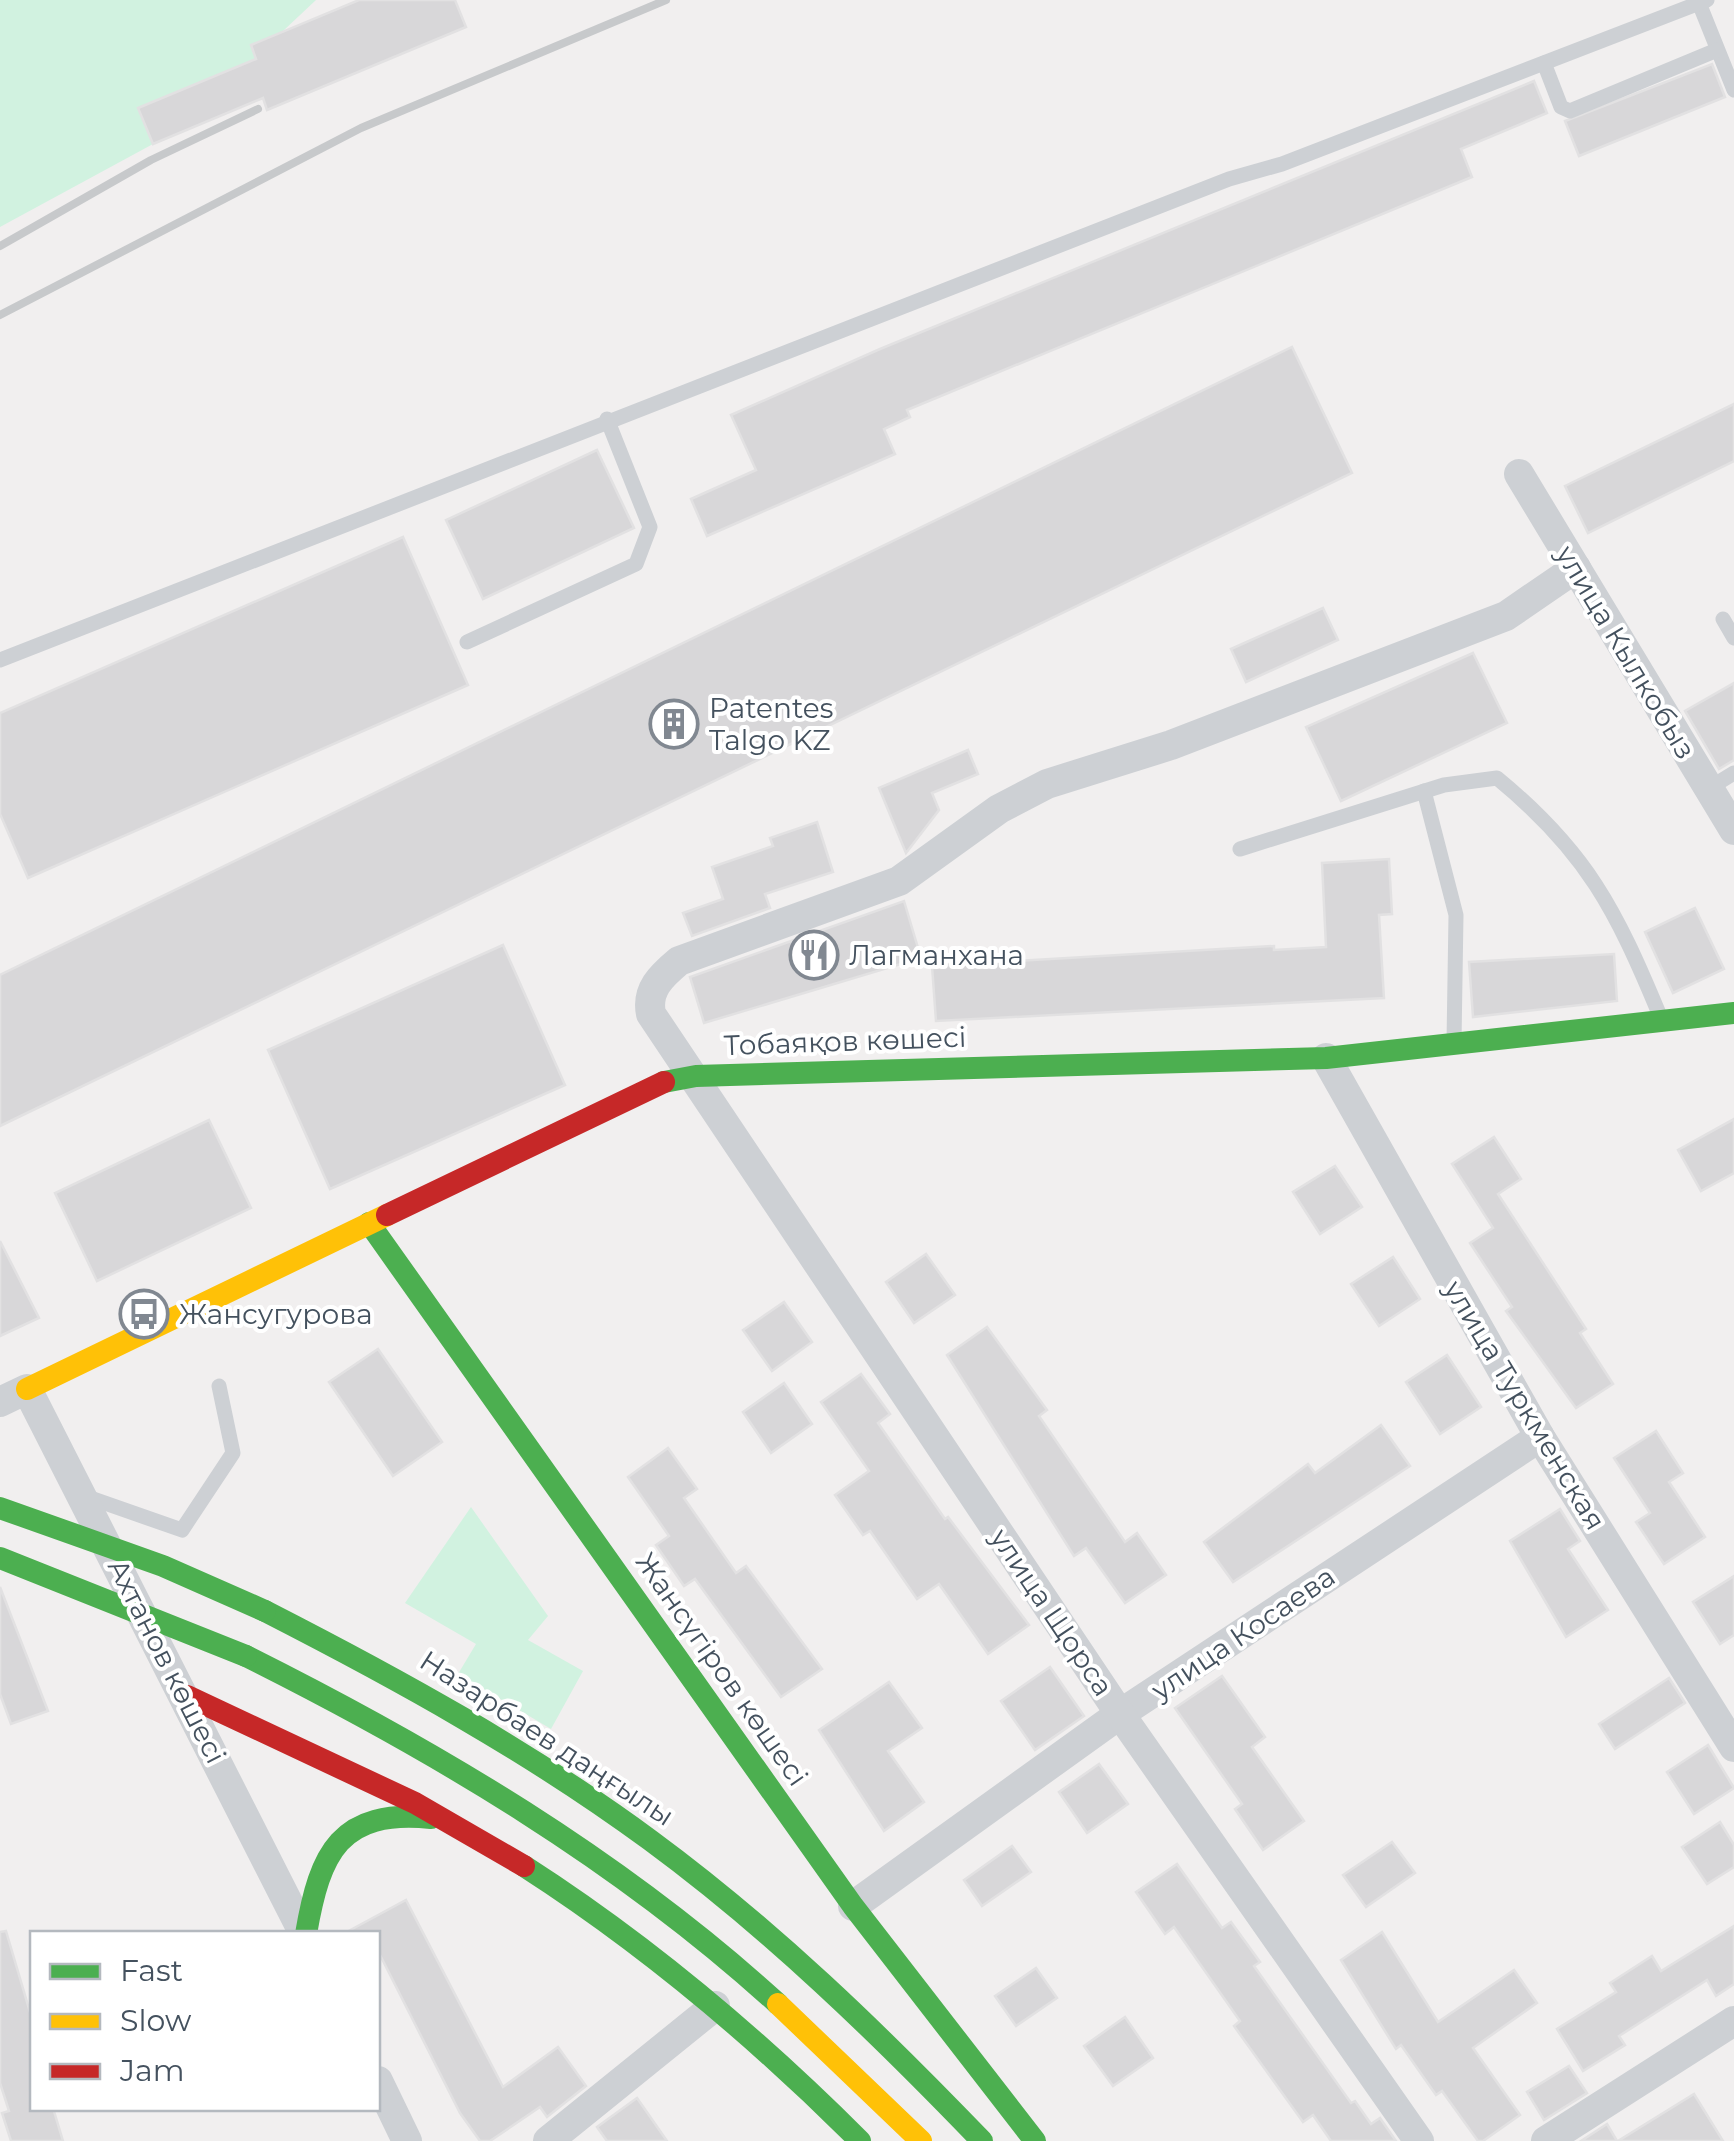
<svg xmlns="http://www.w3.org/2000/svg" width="1734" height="2141" viewBox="0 0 1734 2141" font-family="Montserrat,sans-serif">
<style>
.green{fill:#d1f2e0}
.building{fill:#d8d7d9;stroke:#e2e1e2;stroke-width:2.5}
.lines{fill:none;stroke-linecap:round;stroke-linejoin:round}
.lane{stroke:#cdd0d4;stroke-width:15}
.street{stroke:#cdd0d4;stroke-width:30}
.fast{stroke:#4caf50;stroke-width:22}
.slow{stroke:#ffc107;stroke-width:22}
.jam{stroke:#c62828;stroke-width:22}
.rail{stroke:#c7c9cb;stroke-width:8}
.fast-bridge{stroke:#4caf50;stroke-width:22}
.labels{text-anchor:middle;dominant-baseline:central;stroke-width:8;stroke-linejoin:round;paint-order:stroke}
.street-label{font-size:28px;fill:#44515e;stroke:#fff}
.poi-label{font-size:28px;fill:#44515e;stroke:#fff;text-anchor:start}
</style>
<rect width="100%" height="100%" fill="#f1efef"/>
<g class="green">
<path d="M0,0H316L283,31L251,45L256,59L138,108L153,144L0,227Z"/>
<path d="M471,1507L548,1616L528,1640L583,1671L551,1729L458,1674L476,1644L405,1603Z"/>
</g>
<g class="building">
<path d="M359,0H455L466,27L267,110L263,98L153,144L138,108L256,59L251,45Z"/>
<path d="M1712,64L1725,97L1579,156L1565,121Z"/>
<path d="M1534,81L1547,113L1461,149L1472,177L907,410L910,417L884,429L895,454L707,536L691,499L756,470L731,415L880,349Z"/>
<path d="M1292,347L1352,473L0,1126V975Z"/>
<path d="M1734,404V461L1588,533L1565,486Z"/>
<path d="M597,450L634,528L483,599L446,520Z"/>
<path d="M403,537L468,685L28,878L0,814V713Z"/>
<path d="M1323,608L1338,640L1246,682L1231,649Z"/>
<path d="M1473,653L1507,723L1341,801L1306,727Z"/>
<path d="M1734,683V760L1719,769L1685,711Z"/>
<path d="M968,750L978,774L932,793L939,810L906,853L879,788Z"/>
<path d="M817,822L833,872L765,894L770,908L692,936L683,913L723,899L712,867L773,846L770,838Z"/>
<path d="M1389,859L1392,914L1379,915L1384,998L936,1021L932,966L1274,946V950L1326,947L1322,863Z"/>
<path d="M904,901L921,958L704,1023L690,977Z"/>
<path d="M1695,908L1724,969L1673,993L1645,932Z"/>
<path d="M503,945L565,1085L330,1189L268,1050Z"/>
<path d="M1614,954L1617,1001L1473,1017L1469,962Z"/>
<path d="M1734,1119V1173L1701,1191L1678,1150Z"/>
<path d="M209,1120L251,1208L97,1281L55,1193Z"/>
<path d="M1494,1137L1521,1179L1498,1194L1586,1329L1580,1333L1613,1384L1576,1408L1506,1311L1512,1307L1470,1243L1493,1228L1452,1164Z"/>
<path d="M1335,1166L1362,1207L1320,1234L1293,1192Z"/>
<path d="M0,1241L39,1318L0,1336Z"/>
<path d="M926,1254L955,1295L914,1323L886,1282Z"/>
<path d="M1393,1257L1420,1299L1379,1326L1351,1284Z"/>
<path d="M784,1302L812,1342L772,1371L743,1330Z"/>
<path d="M987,1327L1047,1410L1039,1416L1125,1542L1137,1533L1166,1575L1125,1603L1086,1548L1074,1556L947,1355Z"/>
<path d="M378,1349L442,1442L393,1476L329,1382Z"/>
<path d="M1447,1355L1481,1407L1440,1434L1406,1382Z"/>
<path d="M861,1374L890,1414L878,1423L945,1519L948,1517L1029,1625L988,1654L939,1584L917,1599L870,1531L863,1535L835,1495L869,1471L821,1402Z"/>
<path d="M784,1383L812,1424L771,1453L743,1412Z"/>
<path d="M1381,1425L1410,1466L1233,1582L1204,1542L1308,1464L1315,1473Z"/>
<path d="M1656,1431L1683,1473L1669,1482L1705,1537L1664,1564L1636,1522L1650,1513L1614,1458Z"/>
<path d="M668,1448L697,1489L684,1498L736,1573L746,1566L822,1669L781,1697L695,1579L684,1586L656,1545L669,1536L628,1477Z"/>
<path d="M1560,1509L1580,1541L1568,1549L1608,1610L1566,1637L1510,1541Z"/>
<path d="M1734,1576V1635L1720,1644L1693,1602Z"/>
<path d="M0,1587L48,1711L11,1724L0,1694Z"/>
<path d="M1050,1667L1084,1716L1035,1750L1001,1701Z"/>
<path d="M1222,1676L1265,1737L1252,1747L1304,1821L1263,1850L1235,1809L1242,1804L1175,1708Z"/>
<path d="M1669,1678L1685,1703L1615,1749L1599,1724Z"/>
<path d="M889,1682L922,1728L888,1751L924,1802L884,1831L819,1730Z"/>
<path d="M1708,1745L1734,1788L1694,1814L1667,1772Z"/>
<path d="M1099,1764L1128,1804L1087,1833L1059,1792Z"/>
<path d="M1720,1822L1734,1845V1867L1707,1884L1682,1847Z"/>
<path d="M1392,1842L1415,1873L1366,1907L1343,1875Z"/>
<path d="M1012,1846L1031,1872L982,1906L964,1880Z"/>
<path d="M1177,1864L1222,1928L1231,1922L1260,1962L1254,1966L1351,2103L1355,2101L1371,2124L1380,2118L1396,2141H1331L1313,2115L1303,2122L1234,2026L1240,2021L1174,1927L1165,1934L1136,1892Z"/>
<path d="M406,1900L503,2087L558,2047L586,2086L547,2117L540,2107L490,2141H480L460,2113L378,1951V1934H343Z"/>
<path d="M1734,1926V1984L1716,1996L1707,1980L1619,2036L1625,2045L1583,2071L1557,2029L1616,1992L1610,1983L1652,1956L1661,1971Z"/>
<path d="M6,1931L32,2019V2108H53L63,2141H11L2,2113L9,2111L0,2083V1932Z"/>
<path d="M1382,1932L1438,2022L1514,1970L1537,2003L1473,2048L1520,2115L1483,2141H1478L1442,2091L1436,2095L1401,2045L1396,2049L1341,1960Z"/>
<path d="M1036,1968L1057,1998L1016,2026L995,1996Z"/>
<path d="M1125,2017L1153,2058L1113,2086L1084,2046Z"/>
<path d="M1569,2066L1587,2093L1544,2120L1527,2092Z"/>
<path d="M1694,2094L1723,2141H1618Z"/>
<path d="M637,2098L667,2141H607L597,2127Z"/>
<path d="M1607,2124L1617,2141H1581Z"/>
</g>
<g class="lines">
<g class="lane">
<path d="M1699,3L1734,90"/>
<path d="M1544,63L1561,107L1570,111L1717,50"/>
<path d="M1723,619L1734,638"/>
<path d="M467,642L636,564L650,527L607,419"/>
<path d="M0,660L1229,179L1282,164L1707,0"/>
<path d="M1708,789L1734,773"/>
<path d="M1424,791L1456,915L1454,1042"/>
<path d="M1240,849L1444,785L1497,778C1587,852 1616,910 1660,1016"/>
<path d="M82,1495L182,1530L233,1453L219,1386"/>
</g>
<g class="street">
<path d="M1519,474L1734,830"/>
<path d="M1326,1058L1540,1437L1734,1747"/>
<path d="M0,1402L27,1389L304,1934"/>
<path d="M853,1906L1120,1714L1540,1437"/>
<path d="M378,2081L407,2141"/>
<path d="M548,2141L715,2006"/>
<path d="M1419,2141L1120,1714L651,1014C646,990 661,976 679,961L899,881L999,809L1047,784L1171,745L1506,616L1576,568"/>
<path d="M1546,2141L1734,2021"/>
</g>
<g class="fast">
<path d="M664,1082L696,1076L1326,1058L1734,1013"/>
<path d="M369,1223L853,1906L1035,2141"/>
<path d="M265,1611C398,1679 529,1751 650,1840C771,1929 878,2033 982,2141"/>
<path d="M246,1656C436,1751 620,1860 778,2004"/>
<path d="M524,1866C647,1945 757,2038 860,2141"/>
<path d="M306,1934C320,1852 340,1809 431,1818"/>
</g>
<g class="slow">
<path d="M27,1389L387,1215"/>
<path d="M778,2004L921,2141"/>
</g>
<g class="jam">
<path d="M387,1215L664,1082"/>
<path d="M187,1696L415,1803L524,1866"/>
</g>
<g class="rail">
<path d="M0,246L151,160L258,109"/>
<path d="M0,315L361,128L666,0"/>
</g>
<g class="fast-bridge">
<path d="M0,1508L163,1566L265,1611"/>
<path d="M0,1558L246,1656"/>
</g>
</g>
<defs>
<g id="building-ring" transform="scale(2.5)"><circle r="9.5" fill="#fff" stroke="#818891" stroke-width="1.5"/><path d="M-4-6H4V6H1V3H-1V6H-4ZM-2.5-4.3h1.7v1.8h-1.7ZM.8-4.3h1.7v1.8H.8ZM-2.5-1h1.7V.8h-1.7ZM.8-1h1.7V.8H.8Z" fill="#818891"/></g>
<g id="restaurant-ring" transform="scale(2.5)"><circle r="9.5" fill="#fff" stroke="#818891" stroke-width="1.5"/><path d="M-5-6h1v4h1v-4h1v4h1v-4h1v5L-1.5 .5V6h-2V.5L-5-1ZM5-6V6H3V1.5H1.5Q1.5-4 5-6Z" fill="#818891"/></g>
<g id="bus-ring" transform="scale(2.5)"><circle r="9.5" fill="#fff" stroke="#818891" stroke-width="1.5"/><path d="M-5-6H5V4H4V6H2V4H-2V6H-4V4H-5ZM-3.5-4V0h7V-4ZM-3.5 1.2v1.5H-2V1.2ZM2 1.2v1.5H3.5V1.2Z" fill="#818891"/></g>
</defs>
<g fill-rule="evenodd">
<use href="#building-ring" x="674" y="724"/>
<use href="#restaurant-ring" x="814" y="955"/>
<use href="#bus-ring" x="144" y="1314"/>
</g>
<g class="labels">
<g class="street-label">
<text transform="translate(1626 652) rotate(59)">улица Кылкобыз</text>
<text transform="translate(845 1041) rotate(-2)">Тобаяқов көшесі</text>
<text transform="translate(1525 1405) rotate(59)">улица Туркменская</text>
<text transform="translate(1052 1612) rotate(56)">улица Щорса</text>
<text transform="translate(1243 1633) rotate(-34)">улица Косаева</text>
<text transform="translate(167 1661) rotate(63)">Ахтанов көшесі</text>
<text transform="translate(722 1669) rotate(55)">Жансүгіров көшесі</text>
<text transform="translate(547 1738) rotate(33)">Назарбаев даңғылы</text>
</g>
<g class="poi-label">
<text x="709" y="708">Patentes<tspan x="709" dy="32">Talgo KZ</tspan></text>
<text x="849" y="955">Лагманхана</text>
<text x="179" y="1314">Жансугурова</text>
</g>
</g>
<rect x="30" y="1931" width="350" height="180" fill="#ffffff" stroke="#b4b9bf" stroke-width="2.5"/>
<rect x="50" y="1964" width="50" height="15" fill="#4caf50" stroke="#b4b9bf" stroke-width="2.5"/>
<text x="120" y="1981" font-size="30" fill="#44515e">Fast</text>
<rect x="50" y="2014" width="50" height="15" fill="#ffc107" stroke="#b4b9bf" stroke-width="2.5"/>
<text x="120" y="2031" font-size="30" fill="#44515e">Slow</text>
<rect x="50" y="2064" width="50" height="15" fill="#c62828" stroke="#b4b9bf" stroke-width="2.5"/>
<text x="120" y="2081" font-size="30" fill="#44515e">Jam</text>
</svg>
